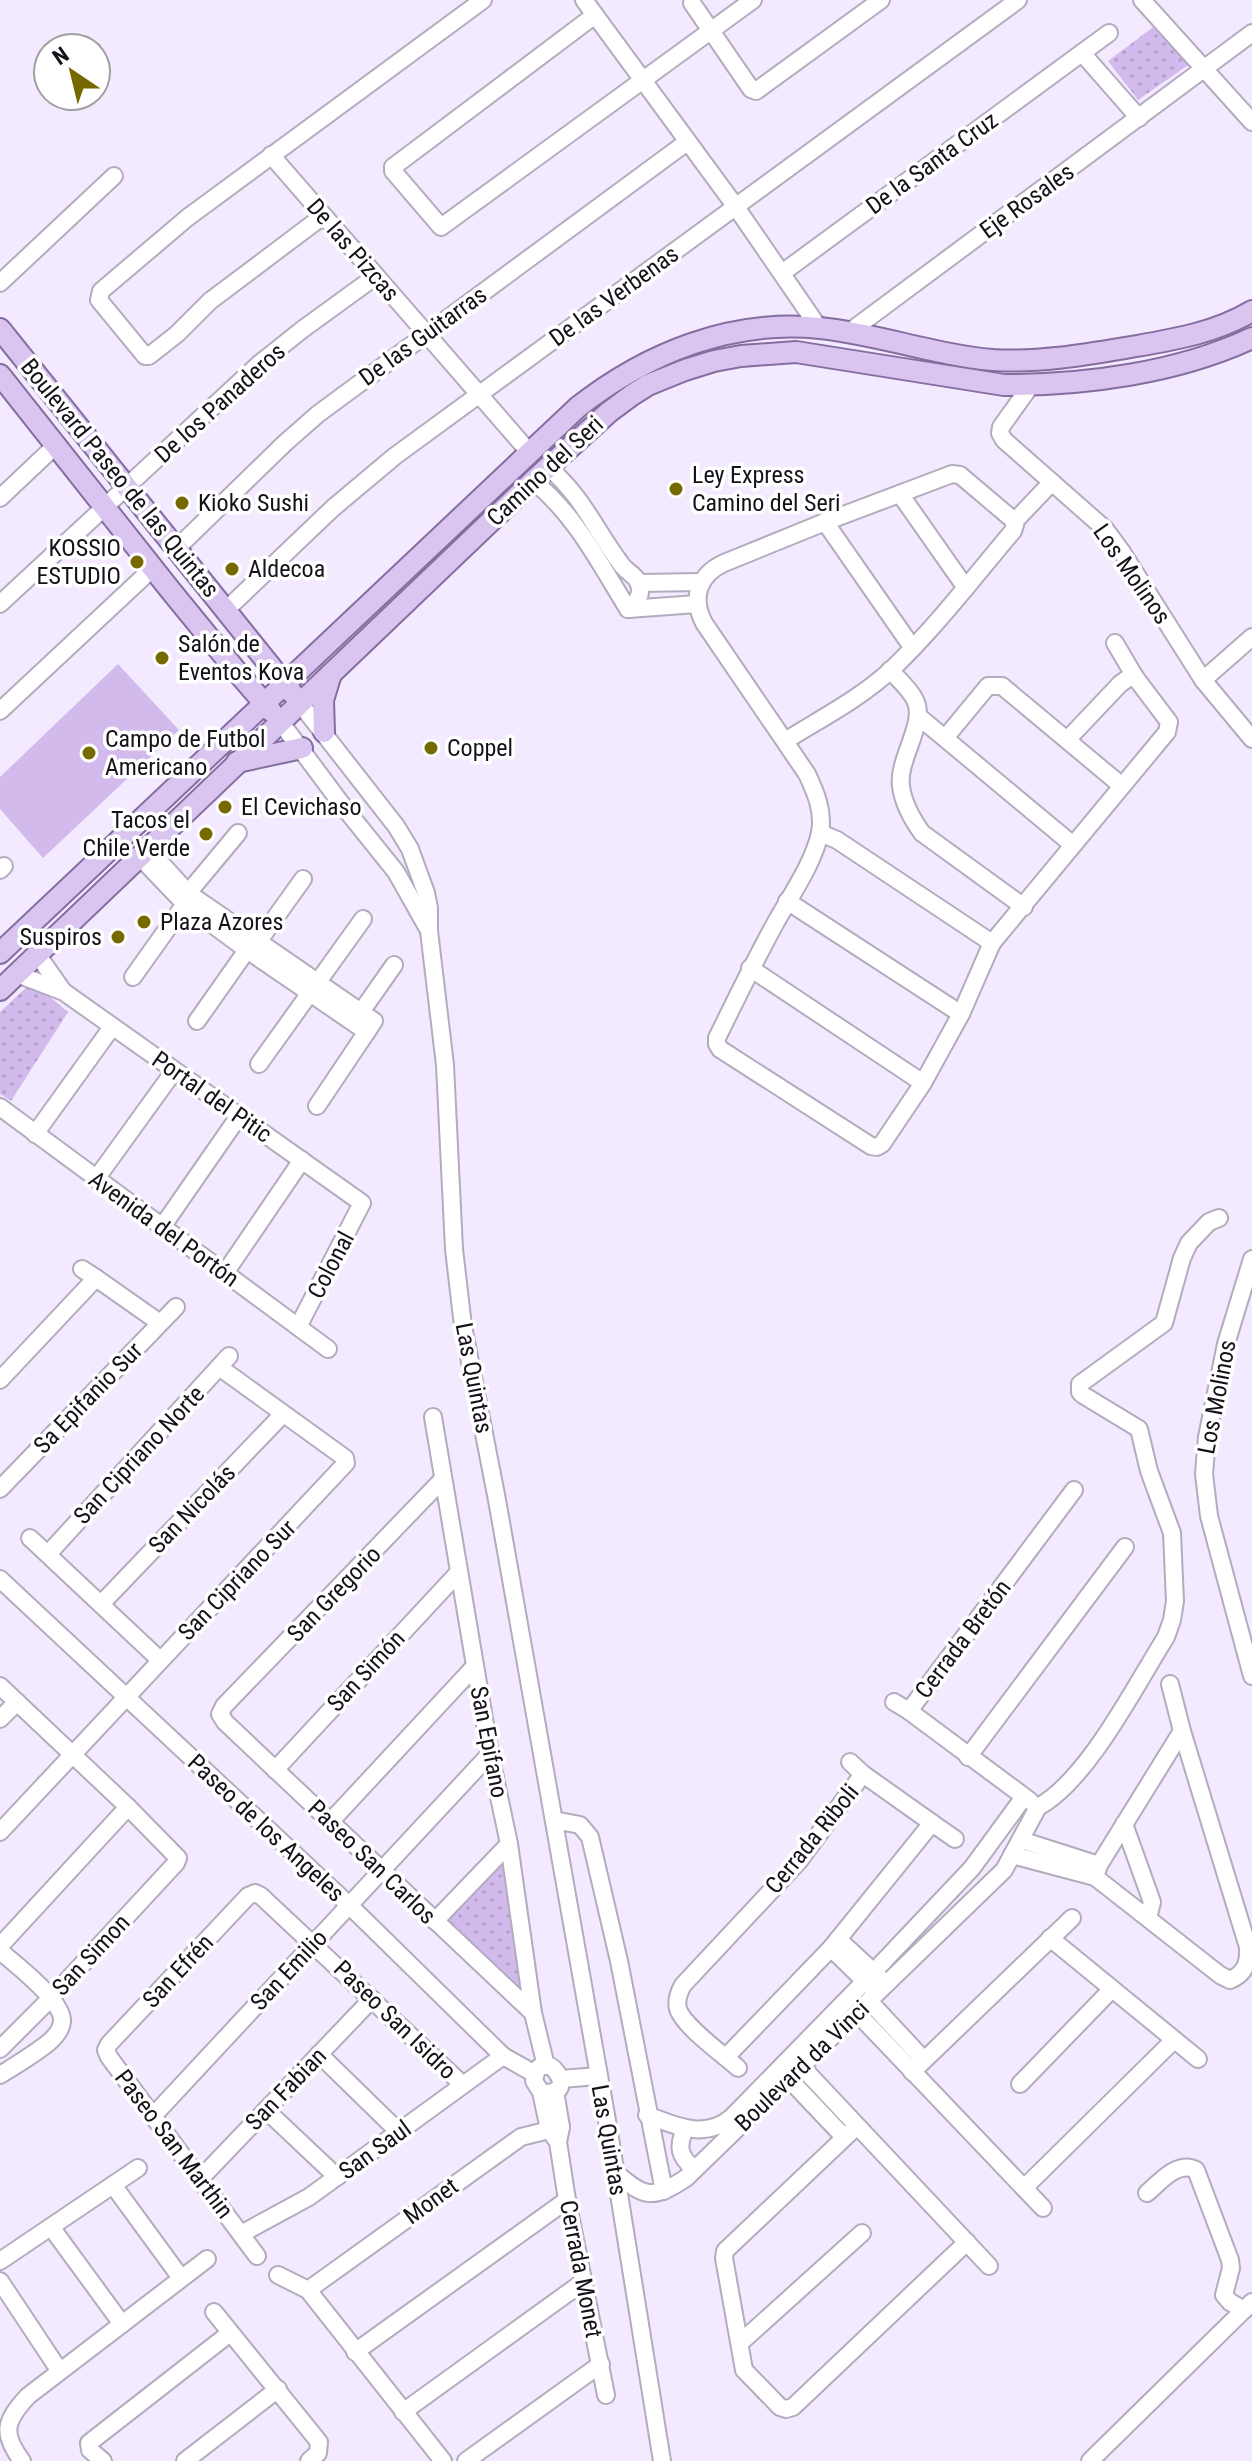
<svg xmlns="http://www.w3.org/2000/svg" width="1252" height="2461" viewBox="0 0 1252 2461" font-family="'Roboto Condensed',sans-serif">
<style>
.grass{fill:url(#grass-dots)}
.pitch{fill:#d2bbec}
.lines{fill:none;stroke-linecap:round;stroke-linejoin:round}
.minor-casing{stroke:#b4abbf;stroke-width:20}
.major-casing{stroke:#846d9f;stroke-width:24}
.minor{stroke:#fff;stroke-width:16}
.major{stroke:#dac5f1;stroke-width:20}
.poi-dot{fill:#756900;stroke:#fff;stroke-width:3}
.labels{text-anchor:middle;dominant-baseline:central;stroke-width:7;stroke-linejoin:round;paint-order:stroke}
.street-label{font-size:24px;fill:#141118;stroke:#fff}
.poi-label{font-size:24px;fill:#141118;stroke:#fff;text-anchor:start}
</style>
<defs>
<pattern id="grass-dots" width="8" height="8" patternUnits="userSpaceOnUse" patternTransform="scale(2)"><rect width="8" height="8" fill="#d2bbec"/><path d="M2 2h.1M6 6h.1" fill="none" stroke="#b3a0ca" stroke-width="1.8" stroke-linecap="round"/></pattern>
</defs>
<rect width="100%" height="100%" fill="#f3eaff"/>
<g class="grass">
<path d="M1160,22L1194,61L1138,100L1108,61Z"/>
<path d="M32,982L68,1012L11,1101L0,1094V1012Z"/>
<path d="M508,1853L524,1993L440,1921Z"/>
</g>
<path class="pitch" d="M118,664L179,730L43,858L0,809V777Z"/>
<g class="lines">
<g class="minor-casing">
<g id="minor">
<path d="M584,0L736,207L819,328"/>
<path d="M1142,0L1252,122"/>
<path d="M692,3L751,89L756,91L881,0"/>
<path d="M595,15L393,167V171L441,227L753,0"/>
<path d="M1082,53L1139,118"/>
<path d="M271,155L530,453"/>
<path d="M323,216L210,301L177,334L149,356H145L99,300L101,291L187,218L483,0"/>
<path d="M782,273L1109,33"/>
<path d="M0,283L114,176"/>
<path d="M848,333L1252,33"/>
<path d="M1031,385L1001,427L1000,433L1004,440L1105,529L1122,552L1203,680L1252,739"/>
<path d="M548,467C584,498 594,528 621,564C627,573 638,575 640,588C641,598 635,604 628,609"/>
<path d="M533,481C575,514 600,564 628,609"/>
<path d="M900,494L966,588"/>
<path d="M0,498L55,446"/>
<path d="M825,522L912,647"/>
<path d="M1014,522L1052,482"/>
<path d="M176,549L285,443L318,414L687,142"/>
<path d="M639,583L700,582"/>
<path d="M0,604L259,364L303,329L376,276"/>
<path d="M628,609L697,604"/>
<path d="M226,610L333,508L395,456L1018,0"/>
<path d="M890,670C898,679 910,689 915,700C927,722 897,760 901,786C903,803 912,819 922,833L1024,907"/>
<path d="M1203,680L1252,637"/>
<path d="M299,702L396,826L410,849L426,893L429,908V931L445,1065L454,1249L463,1326L497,1500L609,2132L662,2461"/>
<path d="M0,711L153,568"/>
<path d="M918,716L1073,845"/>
<path d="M279,720L343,806L396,872L427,927"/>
<path d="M945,738L988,686H1002L1122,786"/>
<path d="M1067,740L1120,684L1127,679L1135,677"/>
<path d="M785,741C820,719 861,698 892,669C936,627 974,577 1013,531L1015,525L1012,519L960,475L952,474L825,522L724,563C698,575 691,598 704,623L807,774C816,793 824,812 820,833C813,864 791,895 776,922C755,960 736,999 717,1038V1044L720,1049L871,1146L877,1147L882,1144L923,1083L961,1014L992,943L1167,732L1169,722L1135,677L1115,643"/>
<path d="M820,833L837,840L992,943"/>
<path d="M148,849L188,893L374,1021L317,1106"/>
<path d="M140,857L185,904L247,950L367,1032"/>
<path d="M0,870L4,866"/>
<path d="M787,901L961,1014"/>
<path d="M37,954L63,991"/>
<path d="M750,968L923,1083"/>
<path d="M17,974L64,992L362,1203L298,1327"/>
<path d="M133,977L185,904L188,893L238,833"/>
<path d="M361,1012L394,965"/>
<path d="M197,1021L247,950L258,942L303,879"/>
<path d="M259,1064L363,919"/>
<path d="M0,1107L328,1349"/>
<path d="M35,1134L112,1027"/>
<path d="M96,1179L174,1071"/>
<path d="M162,1227L239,1116"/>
<path d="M1252,1259L1226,1344L1207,1437L1204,1474L1209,1516L1252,1676"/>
<path d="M82,1269L96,1278"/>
<path d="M225,1273L302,1160"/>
<path d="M0,1380L96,1278L160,1323"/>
<path d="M433,1417L490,1754L509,1844L533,2013L546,2066"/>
<path d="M442,1480L224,1706L220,1714L225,1722L533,2013"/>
<path d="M0,1489L176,1307"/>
<path d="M30,1538L160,1660"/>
<path d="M48,1554L229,1356"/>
<path d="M0,1579L349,1905L503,2056L535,2074"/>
<path d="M101,1604L283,1414"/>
<path d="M0,1686L128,1807L178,1858L176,1863L51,1998L0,2049"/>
<path d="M894,1702L909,1711"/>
<path d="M0,1719L17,1702"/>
<path d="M968,1757L1125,1547"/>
<path d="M850,1762L863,1774"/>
<path d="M275,1770L458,1573"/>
<path d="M1030,1801L909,1711L1074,1490"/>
<path d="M1038,1807C1088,1780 1135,1686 1166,1637L1172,1620L1175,1601L1172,1533L1149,1471L1139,1429L1083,1395L1080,1392V1384L1164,1323L1182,1258L1189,1243L1209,1222L1219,1218"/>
<path d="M554,1820L580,1825L590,1837L619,1961L664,2191"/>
<path d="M330,1822L475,1666"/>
<path d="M932,1823L955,1839"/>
<path d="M1124,1824L1152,1902L1148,1918"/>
<path d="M0,1832L346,1463L345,1458L219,1367"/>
<path d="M1021,1840L1099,1865"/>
<path d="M1012,1855L1095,1877L1220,1975L1230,1980C1245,1974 1249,1962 1248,1947L1182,1731L1170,1684"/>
<path d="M1095,1877L1099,1865L1182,1731"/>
<path d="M435,1921L509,1844"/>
<path d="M1050,1938L1198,2059"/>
<path d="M838,1939L879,1977"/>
<path d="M0,1946L128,1807"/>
<path d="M831,1948L873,1989"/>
<path d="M0,1951C15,1964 64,2001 62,2022C61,2030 54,2038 48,2043C33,2055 16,2065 0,2075"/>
<path d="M869,2001L924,2060"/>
<path d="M857,2013L1043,2208"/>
<path d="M319,2054L400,2133"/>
<path d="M726,2057L831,1948L932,1823L863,1774L799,1861L683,1985C679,1992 676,2001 678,2009C684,2027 724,2055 738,2068"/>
<path d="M802,2067L989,2266"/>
<path d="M912,2072L1072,1918"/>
<path d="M561,2079L598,2076"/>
<path d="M789,2079L844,2137"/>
<path d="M1020,2084L1112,1989"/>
<path d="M555,2091L561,2127L558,2142L567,2200L606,2395"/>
<path d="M541,2092C586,2100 541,2036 534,2081L541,2092L549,2129L555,2138"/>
<path d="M266,2110L337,2177"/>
<path d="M154,2115L490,1754"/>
<path d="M647,2115C676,2126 705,2140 732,2117L865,1981L972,1868L1024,1797"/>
<path d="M857,2126L725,2251L724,2258L744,2370L780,2407L786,2409L793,2407L967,2242"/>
<path d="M685,2129C677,2147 679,2156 694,2169"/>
<path d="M615,2172C644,2198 653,2200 686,2178L1004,1870L1038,1807"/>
<path d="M200,2179L372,1999"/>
<path d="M113,2185L181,2278"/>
<path d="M1024,2188L1174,2040"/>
<path d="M1147,2193C1160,2182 1178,2160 1196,2170L1230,2260L1231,2268L1224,2295L1230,2302L1244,2310"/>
<path d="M51,2227L122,2324"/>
<path d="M241,2234L309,2197L503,2056"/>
<path d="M257,2256L109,2057L106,2050L109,2044L248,1896L255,1893L261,1896L463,2085"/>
<path d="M0,2261L138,2168"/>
<path d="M278,2275L308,2290L443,2461"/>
<path d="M0,2281L59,2370"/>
<path d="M308,2290L521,2137L561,2127"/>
<path d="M214,2312L319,2442L318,2453L309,2461"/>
<path d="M740,2343L862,2233"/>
<path d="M355,2352L567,2200"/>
<path d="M403,2412L583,2282"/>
<path d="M22,2461C1,2433 5,2421 28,2396L207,2259"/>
<path d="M103,2461L90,2450L89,2443L230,2333"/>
<path d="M185,2461L278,2389"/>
<path d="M466,2461L601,2364"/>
<path d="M1090,2461L1252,2302"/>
</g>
</g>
<g class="major-casing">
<g id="major">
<path d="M0,329L292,693"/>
<path d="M0,375L171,591L238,673L271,711"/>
<path d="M324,732L323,700L331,674"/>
<path d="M237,762L302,748"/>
<path d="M0,953L578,407C647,353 731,319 820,328C878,334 934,355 993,360C1041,363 1089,354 1137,346C1177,339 1217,332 1252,311"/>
<path d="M0,990L533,481L609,412L632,395L648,385L685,370L714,361L741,356L796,352L1004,385C1086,385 1177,373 1252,338"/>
</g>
</g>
<use href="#minor" class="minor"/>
<use href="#major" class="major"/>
</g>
<g class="poi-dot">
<circle cx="676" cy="489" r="8"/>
<circle cx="182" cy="503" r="8"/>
<circle cx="137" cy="562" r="8"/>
<circle cx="232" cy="569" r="8"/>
<circle cx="162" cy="658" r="8"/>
<circle cx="431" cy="748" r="8"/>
<circle cx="89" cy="753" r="8"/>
<circle cx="225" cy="807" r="8"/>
<circle cx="206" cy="834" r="8"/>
<circle cx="144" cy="922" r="8"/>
<circle cx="118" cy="937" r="8"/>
</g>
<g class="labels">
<g class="street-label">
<text transform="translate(932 163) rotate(-36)">De la Santa Cruz</text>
<text transform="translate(1027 201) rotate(-36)">Eje Rosales</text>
<text transform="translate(353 250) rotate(49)">De las Pizcas</text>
<text transform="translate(614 296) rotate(-36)">De las Verbenas</text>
<text transform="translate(423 336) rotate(-36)">De las Guitarras</text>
<text transform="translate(220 403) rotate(-42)">De los Panaderos</text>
<text transform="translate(545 471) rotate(-43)">Camino del Seri</text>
<text transform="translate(120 478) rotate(51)">Boulevard Paseo de las Quintas</text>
<text transform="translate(1132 574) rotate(55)">Los Molinos</text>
<text transform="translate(212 1097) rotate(35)">Portal del Pitic</text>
<text transform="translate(164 1229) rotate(36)">Avenida del Portón</text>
<text transform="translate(331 1265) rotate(-62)">Colonal</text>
<text transform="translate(474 1378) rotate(79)">Las Quintas</text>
<text transform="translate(1217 1397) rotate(-79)">Los Molinos</text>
<text transform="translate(88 1398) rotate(-46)">Sa Epifanio Sur</text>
<text transform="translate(139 1455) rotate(-47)">San Cipriano Norte</text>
<text transform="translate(192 1509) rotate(-46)">San Nicolás</text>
<text transform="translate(237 1580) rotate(-46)">San Cipriano Sur</text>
<text transform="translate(334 1594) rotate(-46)">San Gregorio</text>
<text transform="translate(963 1639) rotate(-53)">Cerrada Bretón</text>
<text transform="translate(366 1671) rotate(-47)">San Simón</text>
<text transform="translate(489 1742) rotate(79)">San Epifano</text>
<text transform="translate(266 1828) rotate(43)">Paseo de los Angeles</text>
<text transform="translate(812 1839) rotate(-51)">Cerrada Riboli</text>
<text transform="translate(372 1862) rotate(44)">Paseo San Carlos</text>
<text transform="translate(91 1955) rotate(-47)">San Simon</text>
<text transform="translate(289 1970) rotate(-47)">San Emilio</text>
<text transform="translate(178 1971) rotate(-47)">San Efrén</text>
<text transform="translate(395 2020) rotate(44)">Paseo San Isidro</text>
<text transform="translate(802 2066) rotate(-44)">Boulevard da Vinci</text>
<text transform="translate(286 2089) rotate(-46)">San Fabian</text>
<text transform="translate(609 2140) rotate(80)">Las Quintas</text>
<text transform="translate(174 2144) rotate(53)">Paseo San Marthin</text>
<text transform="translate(375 2150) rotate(-36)">San Saul</text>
<text transform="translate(431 2201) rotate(-36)">Monet</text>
<text transform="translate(581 2269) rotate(79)">Cerrada Monet</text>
</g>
<g class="poi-label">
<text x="692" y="475">Ley Express<tspan x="692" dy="28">Camino del Seri</tspan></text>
<text x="198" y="503">Kioko Sushi</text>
<text x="121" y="548" text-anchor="end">KOSSIO<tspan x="121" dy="28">ESTUDIO</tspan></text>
<text x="248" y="569">Aldecoa</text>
<text x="178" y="644">Salón de<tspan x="178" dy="28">Eventos Kova</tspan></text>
<text x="105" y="739">Campo de Futbol<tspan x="105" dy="28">Americano</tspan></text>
<text x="447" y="748">Coppel</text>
<text x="241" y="807">El Cevichaso</text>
<text x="190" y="820" text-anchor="end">Tacos el<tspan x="190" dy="28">Chile Verde</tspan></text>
<text x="160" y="922">Plaza Azores</text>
<text x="102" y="937" text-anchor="end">Suspiros</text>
</g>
</g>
<g transform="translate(72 72) rotate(325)"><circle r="38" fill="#ffffff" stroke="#a1a0a3" stroke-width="2"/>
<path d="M0-6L14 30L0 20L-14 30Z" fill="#756900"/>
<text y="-12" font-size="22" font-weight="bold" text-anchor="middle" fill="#141118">N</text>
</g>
</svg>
